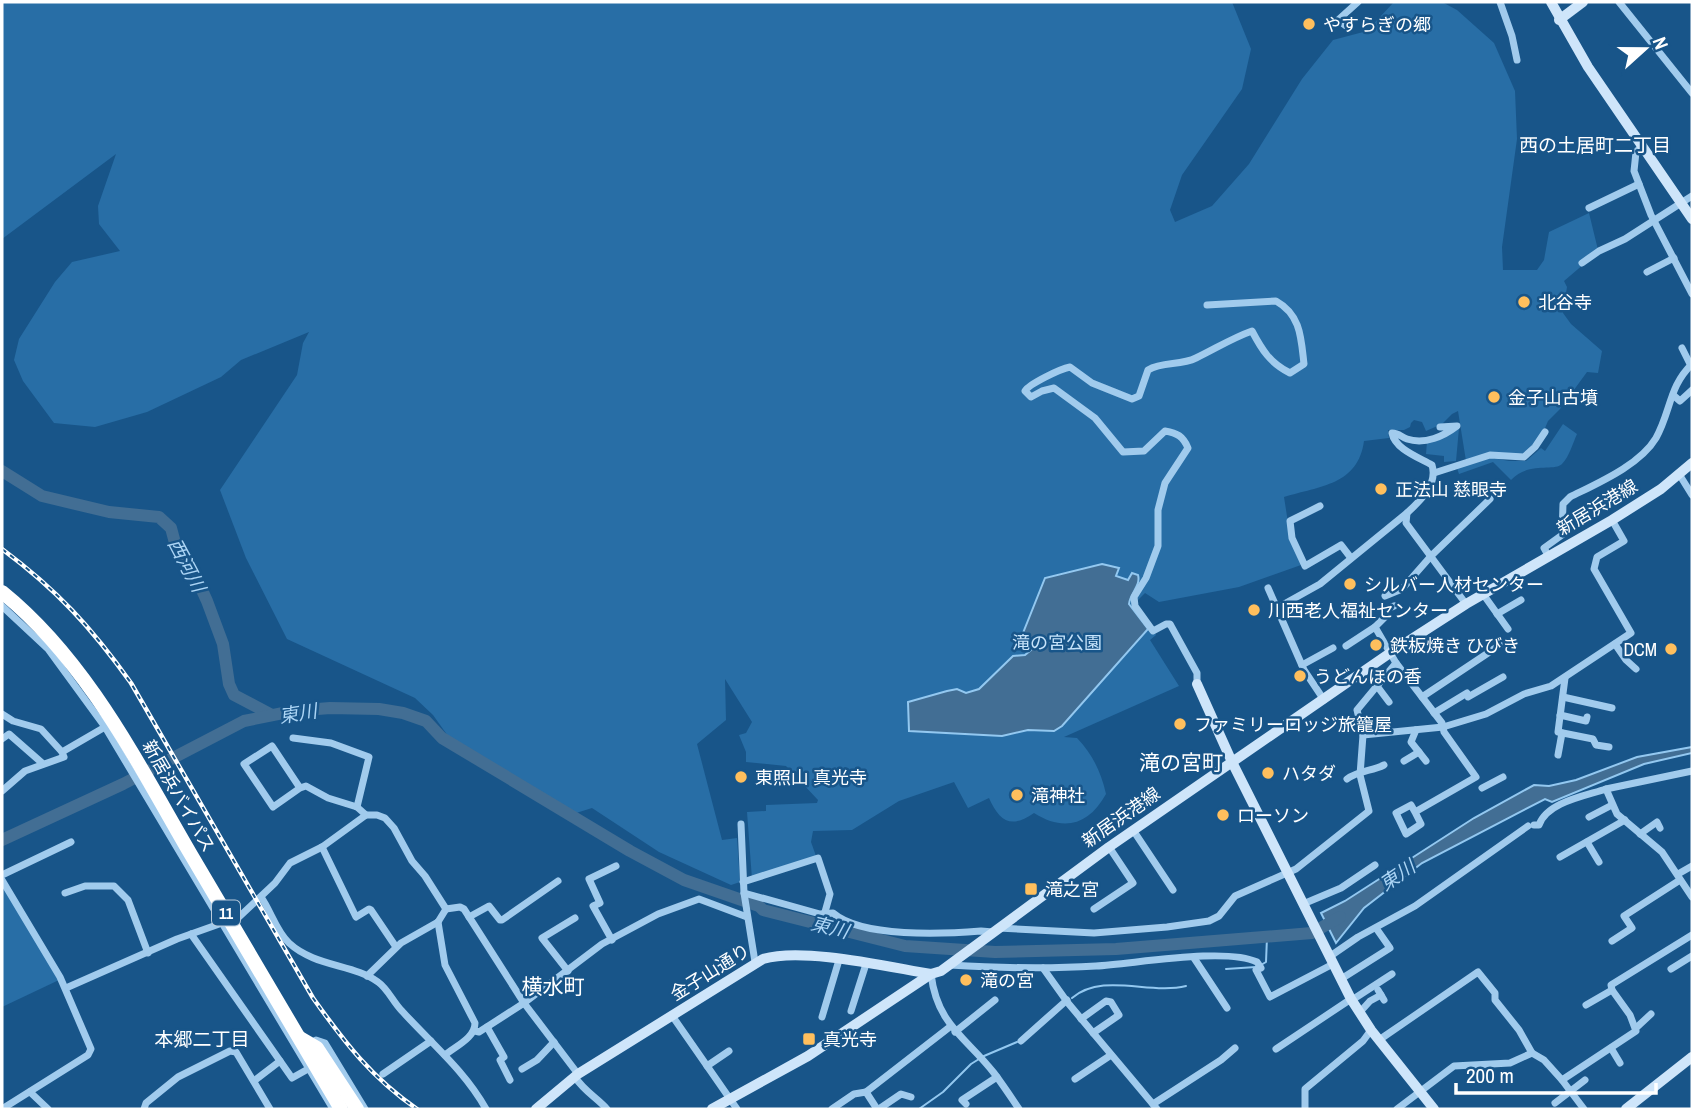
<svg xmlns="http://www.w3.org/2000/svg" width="1694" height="1111" viewBox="0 0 1694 1111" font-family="'Archivo Narrow','Noto Sans JP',sans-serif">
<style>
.green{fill:#286ea6}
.water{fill:#426e94;stroke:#93c8f0;stroke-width:2}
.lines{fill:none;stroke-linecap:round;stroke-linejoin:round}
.stream{stroke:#93c8f0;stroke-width:2}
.river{stroke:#426e94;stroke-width:12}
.street{stroke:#a1cbed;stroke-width:7}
.secondary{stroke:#cee5fa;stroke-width:10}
.highway{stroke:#fff;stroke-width:14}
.rail-casing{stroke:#fff;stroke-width:4.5}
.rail{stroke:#185589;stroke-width:2;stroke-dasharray:5;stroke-linecap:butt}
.poi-dot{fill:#ffbf5d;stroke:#185589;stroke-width:2.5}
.labels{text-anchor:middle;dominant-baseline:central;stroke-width:5;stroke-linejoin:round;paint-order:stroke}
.shield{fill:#185589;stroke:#baccdc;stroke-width:2}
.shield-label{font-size:16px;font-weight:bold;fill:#fff}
.poi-label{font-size:18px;fill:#fff;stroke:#185589;text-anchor:start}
.street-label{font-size:18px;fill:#fff;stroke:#185589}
.park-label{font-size:18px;fill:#c6e3fa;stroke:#185589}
.neighbourhood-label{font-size:19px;fill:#fff;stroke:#185589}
.water-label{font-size:19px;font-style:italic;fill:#acd5f5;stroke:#185589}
.quarter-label{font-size:21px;fill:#fff;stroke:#185589}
</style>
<rect width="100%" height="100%" fill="#185589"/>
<g class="green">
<path d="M2,2H1232L1251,49L1242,89L1182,175L1170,210L1175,222L1212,206L1249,164L1302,79L1333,40L1367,31L1393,3L1442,2L1457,10L1494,43L1515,91L1517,139L1502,247L1503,270H1537L1544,260L1549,232L1589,213L1599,254L1591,258L1564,281L1567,287L1563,313L1571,324L1602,351L1598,373L1587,372L1560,409L1548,421L1543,433L1523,456L1497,454L1466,461L1458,411L1452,414L1442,424L1426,431L1422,422L1414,420L1411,423L1410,427L1404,430H1388L1389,438L1364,441C1358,485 1320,486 1284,497L1291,542L1301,565L1239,587L1159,602L1145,593L1137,601C1139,612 1151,623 1156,635L1150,640L1179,686L1064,737L1077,738C1093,755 1101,772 1106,794C1089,825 1064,832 1034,813C1010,830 999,820 989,798L968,808L954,782L899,801L852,830L813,831L811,842L816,856L752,879L747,812L766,811V805L817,803L818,800L786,766L746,762V752L739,735L746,733L752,722L725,679L726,720L697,744L722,840L737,838L740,882L731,885L659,852L592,808L573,814L448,736L433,715L415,698L287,639L246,558L220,490L297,375L303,343L309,332L241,360L221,377L147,412L95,427L54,423L23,381L14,360L19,339L55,282L72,262L120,251L99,224L98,206L116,154L2,239Z"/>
<path d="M1563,424L1577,434C1573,443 1569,457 1562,464C1554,472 1529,461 1511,480L1493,462L1459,474L1457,468L1487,457L1509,461H1526L1541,448L1545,451Z"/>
<path d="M1459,428L1456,461L1444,462V456L1426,454L1427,442Z"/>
<path d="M2,885L59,980L2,1007Z"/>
</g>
<g class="water">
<path d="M1102,564L1119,568L1116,576L1128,580L1132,573L1138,575C1141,586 1130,593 1129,604L1148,629L1062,726L1054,731L1028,730L1002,736L909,731L908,702L947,691L957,689L966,693L979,689L1013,656L1025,655L1031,650V642L1023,633L1045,578Z"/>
<path d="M1692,747V753L1644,764L1552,802L1545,799L1422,863L1364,908L1336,943L1321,913L1345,901L1474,818L1534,785L1549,786L1576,780L1637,757Z"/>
</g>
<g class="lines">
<g class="stream">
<path d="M1261,965L1266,962L1267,937"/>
<path d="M1226,969L1256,967"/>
<path d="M1072,998C1103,972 1149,995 1186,986"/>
<path d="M984,1056L1017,1042"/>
<path d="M919,1109L943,1092L971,1064L979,1059"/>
</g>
<g class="river">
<path d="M2,471L42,496L109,512L159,517L171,528L178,554L196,577L207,601L223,644L229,684L234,695L272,715"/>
<path d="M2,840L123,784L244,721L293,711L330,708L379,709L403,713L426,721L442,738L630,851L684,880L759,906L763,910L905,946L995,952L1116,949L1312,933L1340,917"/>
</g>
<g class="street">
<path d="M1500,2L1512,36L1517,60"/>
<path d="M1619,2L1692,93"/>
<path d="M1346,26L1338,20L1358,2"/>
<path d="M1642,146L1636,152L1634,171L1651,215L1692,294"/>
<path d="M1589,208L1639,184"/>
<path d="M1582,263L1599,251L1625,239L1692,196"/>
<path d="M1647,272L1674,258"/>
<path d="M1682,348L1691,366"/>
<path d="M1673,395L1680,401L1692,390"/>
<path d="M1440,427L1457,426C1444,436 1425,445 1407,439C1401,437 1399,433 1392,433C1395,449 1418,457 1432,465C1438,485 1420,501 1407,513L1406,523L1466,604"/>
<path d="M1434,473L1490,455L1524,457L1535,447L1545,432"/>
<path d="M1679,474L1692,495"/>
<path d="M1320,506L1290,521L1292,538L1305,566L1341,545L1351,558"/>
<path d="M1549,557L1544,548L1562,535L1563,504L1570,497C1598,483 1640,465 1656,438C1671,411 1669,386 1692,364"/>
<path d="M1268,588L1304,670L1324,700"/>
<path d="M1483,594L1508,629"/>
<path d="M1385,596L1402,589L1431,556L1490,499"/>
<path d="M2,606L48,649L105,727L333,1109"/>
<path d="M1394,606L1385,610L1387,615L1375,627L1396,663L1442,723L1444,732L1476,777L1415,812L1411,805L1396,813L1406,834L1421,824L1415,812"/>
<path d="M1277,608L1320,584L1407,513"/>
<path d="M1497,614L1521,600"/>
<path d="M1615,644L1626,660L1636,669"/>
<path d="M1346,646L1375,627"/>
<path d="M1302,665L1333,648"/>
<path d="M1565,678L1558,732L1593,739L1596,745L1609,747"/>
<path d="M1197,684V673L1170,624H1166L1153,631L1135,606L1134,597L1146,578L1158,546V510L1165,483L1188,448C1183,436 1177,433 1165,431L1144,451L1123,452L1095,418L1054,388L1042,391L1031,397L1025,391C1029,384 1060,369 1070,367L1092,383L1132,399L1139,396L1148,370C1163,361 1180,366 1196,358C1215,349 1232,338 1252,331C1262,350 1270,363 1290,373L1304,364C1301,338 1301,315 1276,301L1207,305"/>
<path d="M1377,686L1389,702"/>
<path d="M1422,697L1500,645"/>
<path d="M1563,697L1612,708"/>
<path d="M1434,713L1467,693L1468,697L1503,677"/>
<path d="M2,714L13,721L41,729L62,752"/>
<path d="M1560,715L1586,721L1587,717"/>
<path d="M1416,730L1411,742L1426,761"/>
<path d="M1363,735L1443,727L1486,714L1524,694L1551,686L1631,633L1594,569L1597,557L1624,541L1612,520"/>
<path d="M293,738L331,743L369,757L357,807"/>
<path d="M2,739L9,734L42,763"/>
<path d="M1558,755L1562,733"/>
<path d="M1404,761L1419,752"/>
<path d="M1347,779C1358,771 1372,771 1384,765"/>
<path d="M300,788L272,746L244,764L273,807L300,788L306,786L328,798L357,807L366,815"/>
<path d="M1482,788L1503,777"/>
<path d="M1606,789L1692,771"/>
<path d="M2,791L25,771L64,757L62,752L105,727"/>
<path d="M1589,817L1612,805"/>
<path d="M741,824L744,893L755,962"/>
<path d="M1534,825H1539C1547,802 1585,796 1606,789L1617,814L1662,852L1692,897"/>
<path d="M1133,830L1173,890"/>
<path d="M1640,834L1657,822L1660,828"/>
<path d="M1587,842L1599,862"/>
<path d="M322,847L356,917L369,909L371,910L396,947"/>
<path d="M1560,857L1625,820"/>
<path d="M1678,874L1692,866"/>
<path d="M2,875L71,842"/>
<path d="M2,880L60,977L91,1049L88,1055L2,1109"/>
<path d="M743,882L818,858L830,894L825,912"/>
<path d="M65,893L85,886H114L128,900L148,953"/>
<path d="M744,893L820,914L833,913C862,938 944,934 981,931L993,932"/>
<path d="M261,897C271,911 276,931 289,943C315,967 354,964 378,982C388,989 393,1002 402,1011C431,1043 465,1071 486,1109"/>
<path d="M1303,904L1341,888L1375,865"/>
<path d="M1094,909L1133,883L1109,847"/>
<path d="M469,917L489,906L500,920H502L558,881"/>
<path d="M438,922L445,965L475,1023C475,1038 456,1046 445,1055"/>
<path d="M998,928L1094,933L1167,927L1209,921L1219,916L1235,896L1296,869L1369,811L1360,775L1363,735L1357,710L1396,663"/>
<path d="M191,934L292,1078L308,1069"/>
<path d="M612,940L593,906L600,903L589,879L616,866"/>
<path d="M1612,941L1632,928L1624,916L1680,880"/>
<path d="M1329,957L1358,937L1415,906L1528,826"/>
<path d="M1194,958L1227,1008"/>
<path d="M950,965C999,968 1047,969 1096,966C1134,964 1225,947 1257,962L1261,968L1256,970L1270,997L1333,964"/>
<path d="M1043,968L1068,1003L1157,1109"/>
<path d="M1671,969L1692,956"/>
<path d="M568,971L542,938L575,918"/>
<path d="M931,974C937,1025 966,1037 994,1073C1003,1085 1011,1097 1019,1109"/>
<path d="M367,976L401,943L438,922L446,909"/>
<path d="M1341,979L1390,948L1376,928"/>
<path d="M66,988L177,939L239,917L275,883L290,863L322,847L366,815H377L385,818L394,828L412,861L425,876L446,909L460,907L464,909L524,1003L578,1074"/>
<path d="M1378,990L1384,1000"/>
<path d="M1352,1000L1392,974"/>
<path d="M1586,1005L1612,990"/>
<path d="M851,1011L866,964"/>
<path d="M1360,1012L1370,1001L1381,995"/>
<path d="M673,1017L737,1109"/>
<path d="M822,1017L839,960"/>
<path d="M1081,1019L1106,1001L1111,1002L1119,1015L1093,1033"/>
<path d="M487,1027L504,1057L500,1060L510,1080"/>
<path d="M1636,1028L1651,1014"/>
<path d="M475,1031L479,1032L524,1003L602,944L658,914L699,899L747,917"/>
<path d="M955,1032L995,1000"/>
<path d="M1379,1040L1478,972L1495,993V1000L1519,1030L1532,1053L1544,1060L1562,1080"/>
<path d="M1021,1041L1067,1000"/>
<path d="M311,1043L316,1040L325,1043L365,1109"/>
<path d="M1611,1048L1620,1063"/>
<path d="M1276,1049L1351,999"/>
<path d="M707,1066L729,1051"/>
<path d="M522,1069L537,1060L554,1042"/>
<path d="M383,1074L431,1041"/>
<path d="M575,1077C584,1091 596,1097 607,1109"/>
<path d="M1075,1079L1111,1055"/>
<path d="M254,1081L280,1061"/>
<path d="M30,1092L48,1109"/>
<path d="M866,1092L951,1026"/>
<path d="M1555,1103L1585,1080"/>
<path d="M966,1104L962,1100L997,1077"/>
<path d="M1153,1104L1221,1060L1235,1048"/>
<path d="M144,1109L146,1103L178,1077L230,1051L236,1052L270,1109"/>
<path d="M832,1109L854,1094L866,1092L877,1109"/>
<path d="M879,1109L901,1094L911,1097"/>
<path d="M1305,1109V1089L1363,1041L1371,1030"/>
<path d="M1397,1109L1454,1066L1510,1063L1532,1053"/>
<path d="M1584,1109L1562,1080L1636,1031L1630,1015L1612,990L1611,985L1692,935"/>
</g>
<g class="secondary">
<path d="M1551,2L1588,67L1692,219"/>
<path d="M1559,20L1583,2"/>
<path d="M1197,684L1232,762L1351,999L1371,1030L1434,1109"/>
<path d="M536,1109L578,1074L763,959C803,947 888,967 931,974"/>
<path d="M712,1109L808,1056L931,974L941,971L1109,847L1390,653L1466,604L1612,520L1661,489L1692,463"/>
<path d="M1626,1109L1692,1057"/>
</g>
<g class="highway">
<path d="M2,592C86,660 136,760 190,853C240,938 291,1024 341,1109"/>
<path d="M300,1038L317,1048L357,1109"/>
</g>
<g class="rail-casing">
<path id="rail" d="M2,549C57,590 91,627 131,683L313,998C345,1043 372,1078 417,1109"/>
</g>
<use href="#rail" class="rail"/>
</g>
<g class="poi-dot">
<circle cx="1309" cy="24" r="7"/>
<circle cx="1524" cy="302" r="7"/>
<circle cx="1494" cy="397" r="7"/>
<circle cx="1381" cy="489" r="7"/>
<circle cx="1350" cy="584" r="7"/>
<circle cx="1254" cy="610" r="7"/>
<circle cx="1376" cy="645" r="7"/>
<circle cx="1671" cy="649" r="7"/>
<circle cx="1300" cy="676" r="7"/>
<circle cx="1180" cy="724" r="7"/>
<circle cx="1268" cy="773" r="7"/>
<circle cx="741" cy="777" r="7"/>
<circle cx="1017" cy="795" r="7"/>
<circle cx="1223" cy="815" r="7"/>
<rect x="1024" y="882" width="14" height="14" rx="3.5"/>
<circle cx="966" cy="980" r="7"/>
<rect x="802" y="1032" width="14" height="14" rx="3.5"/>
</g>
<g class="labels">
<rect class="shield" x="212" y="900.5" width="28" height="25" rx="5"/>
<g class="shield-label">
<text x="226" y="913">11</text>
</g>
<g class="poi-label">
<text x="1323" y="24">やすらぎの郷</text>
<text x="1538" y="302">北谷寺</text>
<text x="1508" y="397">金子山古墳</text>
<text x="1395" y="489">正法山 慈眼寺</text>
<text x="1364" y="584">シルバー人材センター</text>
<text x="1268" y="610">川西老人福祉センター</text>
<text x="1390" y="645">鉄板焼き ひびき</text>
<text x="1657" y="649" text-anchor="end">DCM</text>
<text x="1314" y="676">うどんほの香</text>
<text x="1194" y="724">ファミリーロッジ旅籠屋</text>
<text x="1282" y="773">ハタダ</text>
<text x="755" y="777">東照山 真光寺</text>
<text x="1031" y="795">滝神社</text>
<text x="1237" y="815">ローソン</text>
<text x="1045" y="889">滝之宮</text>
<text x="980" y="980">滝の宮</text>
<text x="823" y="1039">真光寺</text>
</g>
<g class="street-label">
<text transform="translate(1597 507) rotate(-31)">新居浜港線</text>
<text transform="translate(179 796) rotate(60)">新居浜バイパス</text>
<text transform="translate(1121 817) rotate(-35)">新居浜港線</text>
<text transform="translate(710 972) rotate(-32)">金子山通り</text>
</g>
<g class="park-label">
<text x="1057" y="642">滝の宮公園</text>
</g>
<g class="neighbourhood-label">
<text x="1595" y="145">西の土居町二丁目</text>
<text x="202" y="1039">本郷二丁目</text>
</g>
<g class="water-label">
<text transform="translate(187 565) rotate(62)">西河川</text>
<text transform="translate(298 713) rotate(-9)">東川</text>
<text transform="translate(1397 875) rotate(-34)">東川</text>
<text transform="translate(830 927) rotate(14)">東川</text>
</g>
<g class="quarter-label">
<text x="1181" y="762">滝の宮町</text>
<text x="553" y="986">横水町</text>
</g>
</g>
<rect width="1694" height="1111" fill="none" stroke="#ffffff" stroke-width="7"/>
<g transform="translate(1645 49) rotate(69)" stroke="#185589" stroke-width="5" paint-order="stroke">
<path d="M0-5L12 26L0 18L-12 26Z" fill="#ffffff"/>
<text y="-10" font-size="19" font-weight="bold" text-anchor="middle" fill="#ffffff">N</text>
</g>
<path d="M1456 1083v10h200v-10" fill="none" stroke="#ffffff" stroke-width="3.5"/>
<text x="1466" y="1083" font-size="21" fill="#ffffff" stroke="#185589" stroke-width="5" paint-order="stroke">200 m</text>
</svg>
